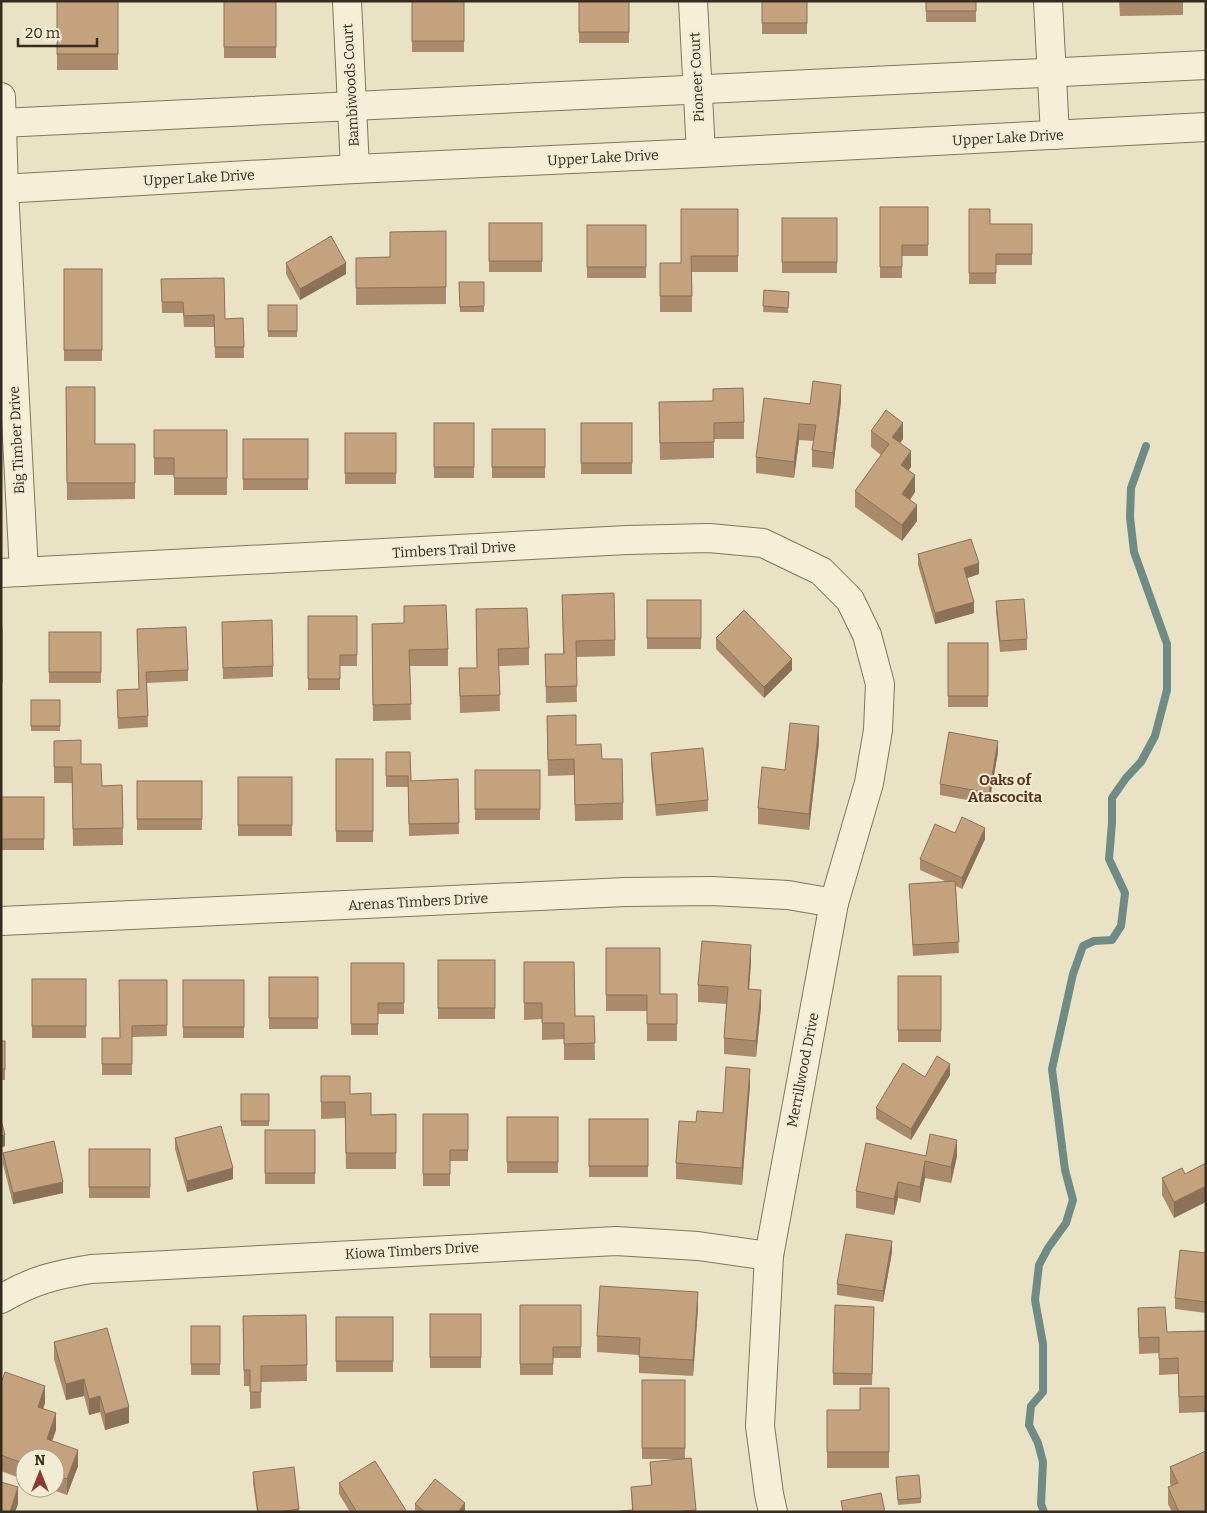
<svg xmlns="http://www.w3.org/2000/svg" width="1207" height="1513" viewBox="0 0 1207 1513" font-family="Bitter,serif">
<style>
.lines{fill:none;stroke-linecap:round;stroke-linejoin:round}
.stream{stroke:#6e8b86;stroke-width:8}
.minor-casing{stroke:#83745d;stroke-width:30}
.minor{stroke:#f5efd7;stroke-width:28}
.wall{fill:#a98b6c}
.shaded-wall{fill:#8a7158}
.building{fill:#c5a27e;stroke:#8a7158}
.labels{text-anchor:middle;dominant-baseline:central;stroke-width:4;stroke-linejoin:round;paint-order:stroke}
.street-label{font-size:14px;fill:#352b1f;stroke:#f2ecd4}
.neighbourhood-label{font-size:15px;font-weight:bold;fill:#5d3422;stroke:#f2ecd4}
</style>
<rect width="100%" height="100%" fill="#eae2c5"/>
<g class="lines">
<path class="stream" d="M1044,1512L1041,1504L1043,1462L1038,1443L1029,1425L1031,1406L1043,1392V1344L1035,1300L1039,1265L1048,1248L1066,1223L1073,1200L1065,1170L1052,1069L1073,974L1083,946L1094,941L1112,940L1121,926L1125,893L1109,859L1112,823V798L1126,778L1141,762L1155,736L1167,690V644L1134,552L1130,517L1131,488L1146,446"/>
<g class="minor-casing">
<g id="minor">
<path d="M347,1L355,169"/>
<path d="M693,1L701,153"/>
<path d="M1048,1L1055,135"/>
<path d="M1,97L4,189L24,572"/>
<path d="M1,123L1206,65"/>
<path d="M1,189L355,169L701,153L1206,127"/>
<path d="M1,573L627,540L709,538L763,543L821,571L850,600L867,635L880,684L878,730L869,783L834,903L769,1256L760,1426L769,1494L773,1512"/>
<path d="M1,921L625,892L712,891L788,895L834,903"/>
<path d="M1,1299C33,1280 55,1275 91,1269L616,1241L698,1246L769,1256"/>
</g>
</g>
<use href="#minor" class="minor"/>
</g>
<g class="wall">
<rect x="57" y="1" width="61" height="69"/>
<rect x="224" y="1" width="52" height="57"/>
<rect x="412" y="1" width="52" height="51"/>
<rect x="579" y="1" width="50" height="42"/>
<rect x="762" y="1" width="45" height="33"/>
<rect x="926" y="1" width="50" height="21"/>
<path d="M1119,1H1183V15L1120,16Z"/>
<path d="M880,207H928V256H902V278H880Z"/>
<path d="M738,209V272H692V312H660V263H681Z"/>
<path d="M969,209L990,224H1032V265H996V284H969Z"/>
<rect x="782" y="218" width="55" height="55"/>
<rect x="489" y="223" width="53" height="49"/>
<rect x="587" y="225" width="59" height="53"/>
<path d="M446,231V304L356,305V258L390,257Z"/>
<path d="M286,263L346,274L300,300L286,274Z"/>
<rect x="64" y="269" width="38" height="92"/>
<path d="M161,279L225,319L243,318L244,358H215L214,327H184L183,313H162Z"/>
<path d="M459,282H484V312H460Z"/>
<path d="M764,290L789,292L788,313L763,312Z"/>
<rect x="268" y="305" width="29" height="32"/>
<path d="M66,387L95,444H135V499L67,500Z"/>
<path d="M841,401L833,469L812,467V450L814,441L799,440L794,478L756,473V457L810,404Z"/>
<path d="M659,402L744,422V439H714V458L660,460Z"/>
<rect x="434" y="423" width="40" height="55"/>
<rect x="581" y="423" width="51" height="51"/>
<rect x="492" y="429" width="53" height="49"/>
<path d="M154,430H227V495H174V475H154Z"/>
<path d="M871,431L903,439L900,443L911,467L908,470L915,492L910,500L917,521L902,541L855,507V491L881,455L871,447Z"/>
<rect x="345" y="433" width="51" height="51"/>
<rect x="243" y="439" width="65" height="51"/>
<path d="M918,554L979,574L967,578L974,613L935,624L918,565Z"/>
<path d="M562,595L615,640V656L576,657L577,702L546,703L545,654H563Z"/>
<rect x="647" y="600" width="54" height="49"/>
<path d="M996,601L1027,639V650L1000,652L996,612Z"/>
<path d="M476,609L529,648V665L499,666L500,711L460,713L459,668H477Z"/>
<path d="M308,616H357V666H340V690H308Z"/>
<path d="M372,624L448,649V666H410L411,720L373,721Z"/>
<path d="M137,629L188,670V681L147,683L148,727L118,729L117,690L139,689Z"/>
<rect x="49" y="632" width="52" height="51"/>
<path d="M222,633L273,666V677L223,679Z"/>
<path d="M716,638L792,670L764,698L716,649Z"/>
<rect x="948" y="643" width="40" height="64"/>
<rect x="31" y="700" width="29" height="31"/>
<path d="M547,716L576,745L623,803V820L575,821L574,775L548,776Z"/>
<path d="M54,741L81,764L102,786L122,785L123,845L73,846L72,783H54Z"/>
<path d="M819,742L809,830L758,824V808L785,770Z"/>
<path d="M386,752H410L411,781L458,779L459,834L409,836L408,787H386Z"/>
<path d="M998,752L989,804L940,795V784Z"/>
<path d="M651,753L708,800V811L656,816L651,764Z"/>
<rect x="336" y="759" width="37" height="83"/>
<rect x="475" y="770" width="65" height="50"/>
<rect x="238" y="777" width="54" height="59"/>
<rect x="137" y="781" width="65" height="49"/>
<rect x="1" y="797" width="43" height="53"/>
<path d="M955,833L985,839L962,889L956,886L959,953L913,956L909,884L947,882L920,870V859Z"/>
<path d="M606,948L660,994H677V1041H647V1011H606Z"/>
<rect x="438" y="960" width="57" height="59"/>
<path d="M524,962L575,1016H594L595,1060H564V1039L542,1040V1019L524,1020Z"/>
<path d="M751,962L749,989L761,1006L756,1057L724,1054V1038L726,1004L698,1002V985Z"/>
<path d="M351,963H404V1014H378V1035H351Z"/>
<rect x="898" y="976" width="43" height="66"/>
<rect x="269" y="977" width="49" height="52"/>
<rect x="32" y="979" width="54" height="59"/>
<path d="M167,980V1036L132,1037V1075H102V1038H120Z"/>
<rect x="183" y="980" width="61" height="58"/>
<rect x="1" y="1041" width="4" height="39"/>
<path d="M950,1075L911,1140L876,1119V1108L925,1077Z"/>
<path d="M321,1076L350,1094L371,1115L396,1114V1169H346L345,1118L321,1119Z"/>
<path d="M750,1085L742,1185L676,1179V1163L696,1122L723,1113Z"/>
<rect x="241" y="1094" width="28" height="32"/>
<path d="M423,1114H468V1161H450V1186H423Z"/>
<rect x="507" y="1117" width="51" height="56"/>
<rect x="589" y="1119" width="59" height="58"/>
<rect x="265" y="1130" width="50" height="54"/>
<path d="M175,1138L233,1179L187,1192L175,1149Z"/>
<rect x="89" y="1149" width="61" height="49"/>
<path d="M3,1153L63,1193L13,1204L3,1164Z"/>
<path d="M926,1156H957L951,1183L925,1178L920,1203L898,1198L894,1215L856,1208V1191Z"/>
<path d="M1182,1168L1174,1218L1162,1195V1178Z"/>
<path d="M892,1252L883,1302L837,1295V1284Z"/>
<path d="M1206,1253V1313L1175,1309V1298Z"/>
<path d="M520,1305H581V1358H553V1375H520Z"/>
<path d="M874,1307L872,1385H833V1373Z"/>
<path d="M698,1308L693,1376L639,1373V1355L597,1352V1336Z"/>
<path d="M1138,1308L1167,1332L1206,1331V1412L1179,1413L1178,1374L1159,1375V1353L1139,1354Z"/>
<rect x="430" y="1314" width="51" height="54"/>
<path d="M306,1315L307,1381L261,1382V1408L250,1409V1386H244L243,1316Z"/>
<rect x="336" y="1317" width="57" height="55"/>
<rect x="191" y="1326" width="29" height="49"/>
<path d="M54,1342L129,1423L105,1430L100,1412L89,1415L84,1396L66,1400L54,1359Z"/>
<rect x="642" y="1380" width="43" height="79"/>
<path d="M1,1383L45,1403L43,1409L56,1430L52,1441L78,1466L67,1495L47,1488H55V1458H25V1480L1,1471Z"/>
<path d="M889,1388V1468H827V1410H860Z"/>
<path d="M691,1458L696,1512H608L632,1510L631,1487L651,1485L650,1462Z"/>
<path d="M1170,1467L1206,1512H1172L1168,1504V1487L1171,1486L1170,1483Z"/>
<path d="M253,1472L299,1509V1512H257L253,1483Z"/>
<path d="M896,1477L921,1498V1503L898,1505Z"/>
<path d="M339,1483L407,1512H350L339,1494Z"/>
<path d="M415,1504L465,1512H415Z"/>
</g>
<g class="shaded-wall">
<path d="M346,263V274L300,300V289Z"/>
<path d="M841,385V401L833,469V453Z"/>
<path d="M903,423V439L892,453V437Z"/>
<path d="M799,424V440L794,478V462Z"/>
<path d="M911,451V467L901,481V465Z"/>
<path d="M915,475V492L902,511V494Z"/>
<path d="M917,505V521L902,541V525Z"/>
<path d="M979,563V574L964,579V568Z"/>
<path d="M974,602V613L935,624V613Z"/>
<path d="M792,659V670L764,698V687Z"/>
<path d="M819,726V742L809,830V814Z"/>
<path d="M998,741V752L989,804V793Z"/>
<path d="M985,828V839L962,889V878Z"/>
<path d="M751,945V962L748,1005V989Z"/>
<path d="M761,990V1006L756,1057V1041Z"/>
<path d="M950,1064V1075L911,1140V1129Z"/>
<path d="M750,1069V1085L742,1185V1168Z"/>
<path d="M5,1135V1146L1,1148V1136Z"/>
<path d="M957,1140V1156L951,1183V1167Z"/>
<path d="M925,1161V1178L920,1203V1187Z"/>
<path d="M233,1168V1179L187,1192V1181Z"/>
<path d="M63,1182V1193L13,1204V1193Z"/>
<path d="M898,1182V1198L894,1215V1199Z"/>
<path d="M1206,1186V1202L1174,1218V1202Z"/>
<path d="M892,1241V1252L883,1302V1291Z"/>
<path d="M698,1292V1308L693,1376V1360Z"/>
<path d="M84,1379V1396L66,1400V1384Z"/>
<path d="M45,1386V1403L38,1423V1407Z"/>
<path d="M100,1396V1412L89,1415V1399Z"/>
<path d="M129,1407V1423L105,1430V1414Z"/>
<path d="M56,1413V1430L47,1455V1439Z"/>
<path d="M78,1450V1466L67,1495V1479Z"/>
<path d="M18,1487V1504L15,1512H10Z"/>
<path d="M465,1503V1512H458Z"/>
</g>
<g class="building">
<rect x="57" y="1" width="61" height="53"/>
<rect x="224" y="1" width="52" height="46"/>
<rect x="412" y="1" width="52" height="40"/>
<rect x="579" y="1" width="50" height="31"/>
<rect x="762" y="1" width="45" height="22"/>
<rect x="926" y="1" width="50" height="10"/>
<path d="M880,207H928V245H902V267H880Z"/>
<path d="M681,209H738V256H691L692,296H660V263H681Z"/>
<path d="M969,209H990V224H1032V254H996V273H969Z"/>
<rect x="782" y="218" width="55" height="44"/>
<rect x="489" y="223" width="53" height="38"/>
<rect x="587" y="225" width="59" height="42"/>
<path d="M446,231V287L356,288V258L390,257V232Z"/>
<path d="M331,236L346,263L300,289L286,263Z"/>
<rect x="64" y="269" width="38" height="81"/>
<path d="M224,278L225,319L243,318L244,347H215L214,315L184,316L183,302H162L161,279Z"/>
<path d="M459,282H484V306L460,307Z"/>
<path d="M764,290L789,292L788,308L763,306Z"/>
<rect x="268" y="305" width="29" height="26"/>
<path d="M813,381L841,385L833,453L812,450L816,425L799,424L794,462L756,457L764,398L810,404Z"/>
<path d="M66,387H95V444H135V483H67Z"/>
<path d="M743,388L744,422L714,423V442L660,443L659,402L713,401V389Z"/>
<path d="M886,410L903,423L892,437L911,451L901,465L915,475L902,494L917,505L902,525L855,491L889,444L871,431Z"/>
<rect x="434" y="423" width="40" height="44"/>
<rect x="581" y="423" width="51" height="40"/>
<rect x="492" y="429" width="53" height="38"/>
<path d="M154,430H227V478H174V458H154Z"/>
<rect x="345" y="433" width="51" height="40"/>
<rect x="243" y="439" width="65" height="40"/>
<path d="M971,539L979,563L964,568L974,602L935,613L918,554Z"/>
<path d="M614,593L615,640L576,641L577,686L546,687L545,654H564L562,595Z"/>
<path d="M1024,599L1027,639L1000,641L996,601Z"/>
<rect x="647" y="600" width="54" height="38"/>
<path d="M446,605L448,649L409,650L411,704L373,705L372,624L404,623V606Z"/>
<path d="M527,608L529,648L498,649L500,695L460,696L459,668H477L476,609Z"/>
<path d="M744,610L792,659L764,687L716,638Z"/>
<path d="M308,616H357V655H340V679H308Z"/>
<path d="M272,620L273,666L223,668L222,622Z"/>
<path d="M186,627L188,670L146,672L148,716L118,718L117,690L139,689L137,629Z"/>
<rect x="1" y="628" width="1" height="54"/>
<rect x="49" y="632" width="52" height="40"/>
<rect x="948" y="643" width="40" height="53"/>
<rect x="31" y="700" width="29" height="26"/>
<path d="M576,715V745L601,744L602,759H622L623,803L575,805L574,759L548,760L547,716Z"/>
<path d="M790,723L819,726L809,814L758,808L762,767L785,770Z"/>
<path d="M949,732L998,741L989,793L940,784Z"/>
<path d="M81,740V764H101L102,786L122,785L123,828L73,829L72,767H54V741Z"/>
<path d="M703,748L708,800L656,805L651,753Z"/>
<path d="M386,752H410L411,781L458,779L459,823L409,824L408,776H386Z"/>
<rect x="336" y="759" width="37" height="72"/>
<rect x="475" y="770" width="65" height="39"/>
<rect x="238" y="777" width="54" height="48"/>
<rect x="137" y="781" width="65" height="38"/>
<rect x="1" y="797" width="43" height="42"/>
<path d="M962,817L985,828L962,878L920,859L935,824L955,833Z"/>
<path d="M955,881L959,942L913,945L909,884Z"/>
<path d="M702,941L751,945L748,989L761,990L756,1041L724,1038L728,987L698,985Z"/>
<path d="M606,948H660V994H677V1024H647V995H606Z"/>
<rect x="438" y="960" width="57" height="48"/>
<path d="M524,962H574L575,1016H594L595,1043L564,1044V1023H542V1003H524Z"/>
<path d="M351,963H404V1003H378V1024H351Z"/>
<rect x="898" y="976" width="43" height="54"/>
<rect x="269" y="977" width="49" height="41"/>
<rect x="32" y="979" width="54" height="47"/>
<path d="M119,980H167V1025L132,1026V1064H102V1038H120Z"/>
<rect x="183" y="980" width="61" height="47"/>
<rect x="1" y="1041" width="4" height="28"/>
<path d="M937,1056L950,1064L911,1129L876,1108L903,1063L925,1077Z"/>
<path d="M726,1067L750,1069L742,1168L676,1163L679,1121L696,1122L697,1111L723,1113Z"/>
<path d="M321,1076H350V1094L371,1093V1115L396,1114V1153H346L345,1102H321Z"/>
<rect x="241" y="1094" width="28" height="27"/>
<path d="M423,1114H468V1150H450V1174H423Z"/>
<rect x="507" y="1117" width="51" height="45"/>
<rect x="589" y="1119" width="59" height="47"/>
<path d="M1,1120L5,1135L1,1136Z"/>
<path d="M221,1126L233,1168L187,1181L175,1138Z"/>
<rect x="265" y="1130" width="50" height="43"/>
<path d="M930,1134L957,1140L951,1167L925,1161L920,1187L898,1182L894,1199L856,1191L866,1143L926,1156Z"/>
<path d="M54,1141L63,1182L13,1193L3,1153Z"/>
<rect x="89" y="1149" width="61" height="38"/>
<path d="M1206,1163V1186L1174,1202L1162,1178L1182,1168L1185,1174Z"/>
<path d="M846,1234L892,1241L883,1291L837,1284Z"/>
<path d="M1180,1250L1206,1253V1302L1175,1298Z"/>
<path d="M600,1286L698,1292L693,1360L639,1357L640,1338L597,1336Z"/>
<path d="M520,1305H581V1347H553V1364H520Z"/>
<path d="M835,1305L874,1307L872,1374L833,1373Z"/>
<path d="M1165,1307L1167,1332L1206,1331V1396L1179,1397L1178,1358L1159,1359V1337L1139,1338L1138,1308Z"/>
<rect x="430" y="1314" width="51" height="43"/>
<path d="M306,1315L307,1365L261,1366V1392H250V1370H244L243,1316Z"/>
<rect x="336" y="1317" width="57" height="44"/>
<rect x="191" y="1326" width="29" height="38"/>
<path d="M107,1328L129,1407L105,1414L100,1396L89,1399L84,1379L66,1384L54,1342Z"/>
<path d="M5,1372L45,1386L38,1407L56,1413L47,1439L78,1450L67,1479L55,1475V1458H25V1464L1,1455V1383Z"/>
<rect x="642" y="1380" width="43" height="68"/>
<path d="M860,1388H889V1452H827V1410H860Z"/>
<path d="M1206,1451V1512H1179L1168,1487L1178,1483L1170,1467Z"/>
<path d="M691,1458L696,1510L673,1512H608L633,1510L631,1487L652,1485L650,1462Z"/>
<path d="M375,1461L407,1512H357L339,1483Z"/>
<path d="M294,1467L299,1509L278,1512H258L253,1472Z"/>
<path d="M919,1475L921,1498L898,1500L896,1477Z"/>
<path d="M435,1479L465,1503L458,1512H425L415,1504Z"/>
<path d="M1,1482L18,1487L10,1512H1Z"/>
<path d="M881,1493L885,1512H843L841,1501Z"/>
</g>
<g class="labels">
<g class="street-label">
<text transform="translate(697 77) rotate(-93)">Pioneer Court</text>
<text transform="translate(351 85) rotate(-93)">Bambiwoods Court</text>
<text transform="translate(1008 138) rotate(-3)">Upper Lake Drive</text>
<text transform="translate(603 158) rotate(-3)">Upper Lake Drive</text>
<text transform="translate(199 178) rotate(-3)">Upper Lake Drive</text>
<text transform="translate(17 440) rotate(-93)">Big Timber Drive</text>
<text transform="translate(454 550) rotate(-3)">Timbers Trail Drive</text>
<text transform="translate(418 902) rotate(-3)">Arenas Timbers Drive</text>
<text transform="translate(803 1070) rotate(-79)">Merrillwood Drive</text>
<text transform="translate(412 1251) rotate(-3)">Kiowa Timbers Drive</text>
</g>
<g class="neighbourhood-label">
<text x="1005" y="780">Oaks of<tspan x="1005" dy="17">Atascocita</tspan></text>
</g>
</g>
<rect width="1207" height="1513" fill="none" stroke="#352b1f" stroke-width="5"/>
<g transform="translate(40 1473)"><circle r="24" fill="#f2ecd4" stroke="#a69f8c"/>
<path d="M0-4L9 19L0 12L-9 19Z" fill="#8d3932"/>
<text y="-8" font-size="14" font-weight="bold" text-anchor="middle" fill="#352b1f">N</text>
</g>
<path d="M18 38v8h79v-8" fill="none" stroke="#352b1f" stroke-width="2.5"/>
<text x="25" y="38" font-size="15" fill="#352b1f" stroke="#f2ecd4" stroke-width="4" paint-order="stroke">20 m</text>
</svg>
